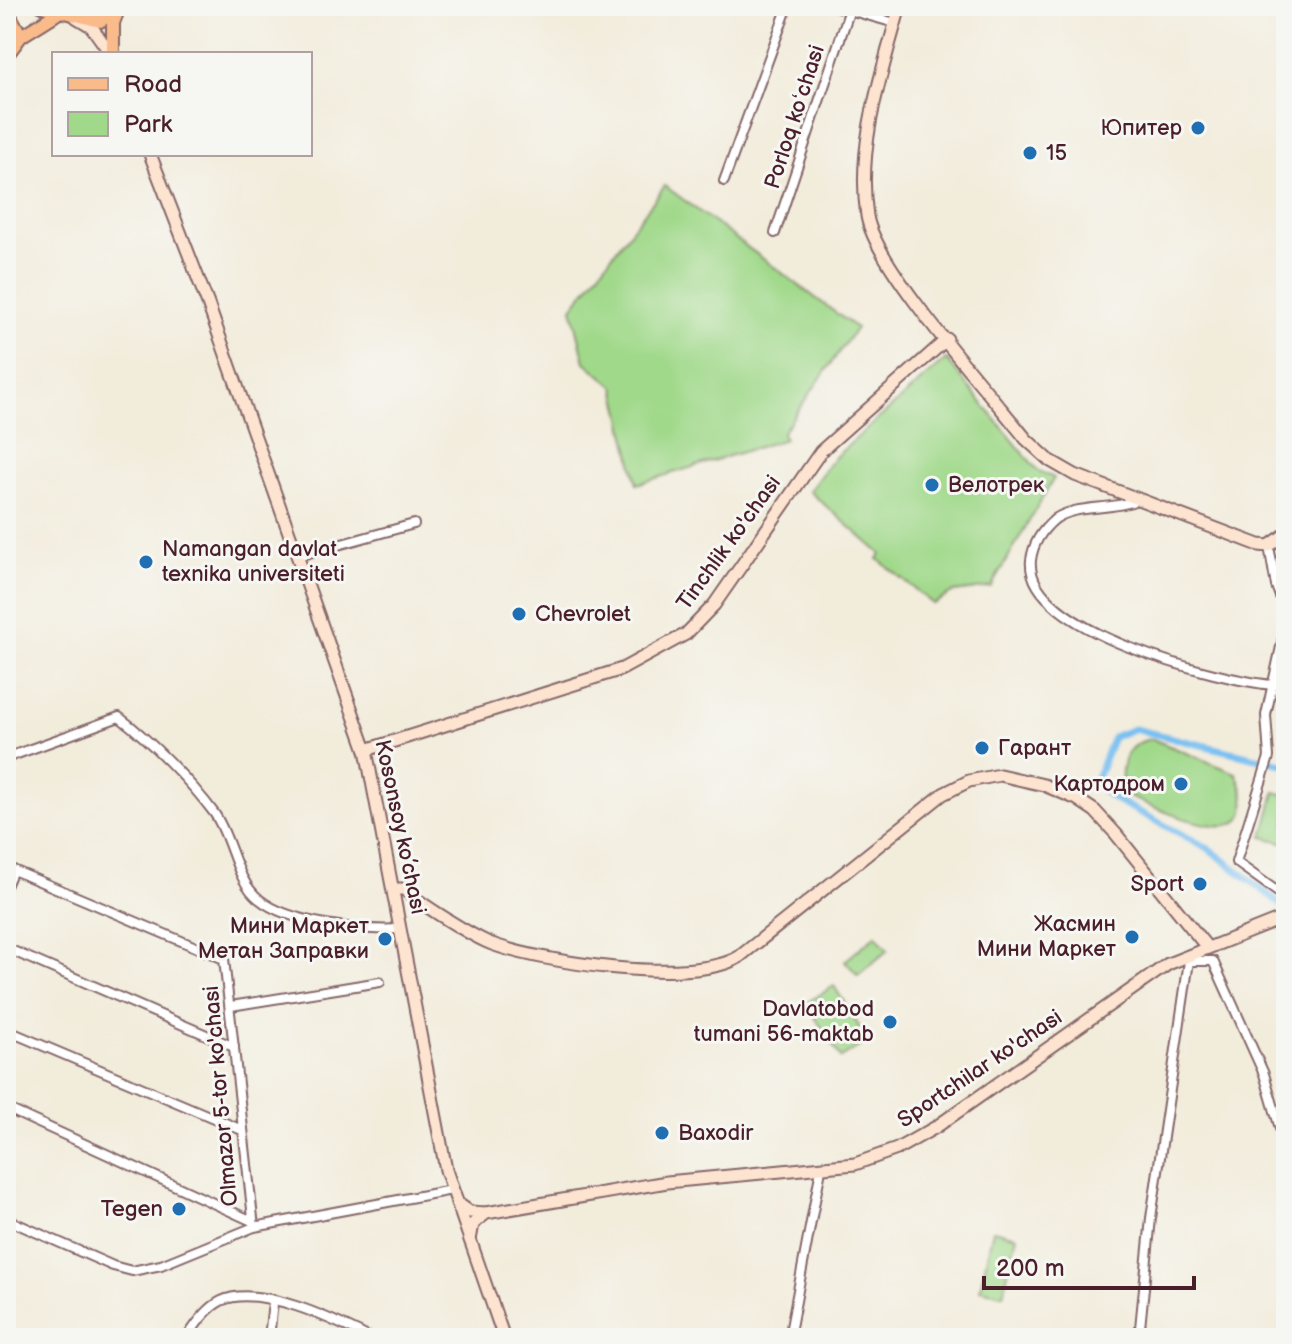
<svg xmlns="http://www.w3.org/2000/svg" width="1292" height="1344" viewBox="0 0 1292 1344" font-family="'Balsamiq Sans',sans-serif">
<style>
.green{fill:#a1d98b;stroke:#767c5b;stroke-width:2}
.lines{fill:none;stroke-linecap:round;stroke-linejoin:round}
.canal{stroke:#7ac0f1;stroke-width:7}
.street-casing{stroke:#856769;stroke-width:12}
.secondary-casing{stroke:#856769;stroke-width:15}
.primary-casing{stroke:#856769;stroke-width:16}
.street{stroke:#fff;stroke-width:8}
.secondary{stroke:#fde4d1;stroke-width:11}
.primary{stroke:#fabb8b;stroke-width:12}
.poi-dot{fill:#1f6fb2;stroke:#f6f6f2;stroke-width:3}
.labels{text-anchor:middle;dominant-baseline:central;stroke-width:6;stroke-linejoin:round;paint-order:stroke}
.street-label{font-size:22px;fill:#4a1f2b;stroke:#f6f6f2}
.poi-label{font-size:22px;fill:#4a1f2b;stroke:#f6f6f2;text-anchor:end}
</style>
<rect width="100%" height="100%" fill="#f6f6f2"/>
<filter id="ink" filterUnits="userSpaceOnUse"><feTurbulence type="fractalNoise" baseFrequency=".0125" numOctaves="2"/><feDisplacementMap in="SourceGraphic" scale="16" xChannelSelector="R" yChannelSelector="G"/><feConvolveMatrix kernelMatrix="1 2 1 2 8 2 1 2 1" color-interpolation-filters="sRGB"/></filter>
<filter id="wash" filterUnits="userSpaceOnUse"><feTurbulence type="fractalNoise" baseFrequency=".006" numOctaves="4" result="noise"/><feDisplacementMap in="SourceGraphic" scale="32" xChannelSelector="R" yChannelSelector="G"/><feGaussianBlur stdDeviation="1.8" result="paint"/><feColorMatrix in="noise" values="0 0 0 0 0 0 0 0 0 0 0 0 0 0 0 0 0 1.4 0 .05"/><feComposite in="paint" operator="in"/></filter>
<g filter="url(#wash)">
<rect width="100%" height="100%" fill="#f2ecdb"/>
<g class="green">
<path d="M665,186L856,328L782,433L785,439L637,484L615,387L585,362L572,308Z"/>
<path d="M946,359L1038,471L1054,478L991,587L954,592L933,604L878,559L881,554L809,491L833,459Z"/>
<path d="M1152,739L1236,773C1277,866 1161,810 1127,796C1116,773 1122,743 1152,739Z"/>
<path d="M1275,792L1286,795V843L1263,837Z"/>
<path d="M876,935L888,950L858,975L845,961Z"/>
<path d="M834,986L868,1041L841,1058L806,1003Z"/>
<path d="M993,1230L1017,1236L1003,1294L980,1289Z"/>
</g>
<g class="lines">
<path class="canal" d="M1286,765L1134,729L1113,737L1097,778L1103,791L1116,800L1208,848L1286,908"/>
</g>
</g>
<g filter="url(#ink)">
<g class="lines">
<g class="street-casing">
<g id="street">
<path d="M835,6L895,23"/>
<path d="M724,181L788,6"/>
<path d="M775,233L849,12"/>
<path d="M1137,500C1111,511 1076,504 1055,519C1042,530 1033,544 1031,560C1024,631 1219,680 1273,685"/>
<path d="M1269,546L1276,586L1286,612L1284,633L1266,715L1269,757L1236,862L1286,898"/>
<path d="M298,556L414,524"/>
<path d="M6,758L119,717C150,740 192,783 214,813C232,838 235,880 259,899C289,924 363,931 401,929"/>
<path d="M6,867L224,959L254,1227"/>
<path d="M6,886L13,870"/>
<path d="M6,948L234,1047"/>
<path d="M1189,957V961H1213L1264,1074L1286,1149"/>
<path d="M231,1006L380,982"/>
<path d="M6,1030L242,1130"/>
<path d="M6,1108L250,1220"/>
<path d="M6,1219L113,1266L132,1271L161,1265L254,1227L452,1190"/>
<path d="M6,1310L9,1312"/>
<path d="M187,1338C195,1325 207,1308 221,1301C259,1283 336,1321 370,1338"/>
<path d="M269,1338L273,1302"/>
<path d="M789,1338L821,1169"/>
<path d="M1139,1338L1151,1218L1189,961"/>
</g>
</g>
<g class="secondary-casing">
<g id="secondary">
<path d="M900,6C882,73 856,146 867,216C875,267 989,392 1026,439L1049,460L1075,475L1259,545L1269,546L1286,534"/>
<path d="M76,17L91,26L111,54"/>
<path d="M150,154L208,304L366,750L446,1170L504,1338"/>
<path d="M366,750L622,669L686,634L714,605L821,451L947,339"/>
<path d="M393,889H404C419,903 473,937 492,944C543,963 693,985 739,957L943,794L969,781L1000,775L1044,785L1077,799L1095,811L1116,834L1206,946"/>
<path d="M457,1203L470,1212L486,1213L473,1224L470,1240"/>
<path d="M486,1213L667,1182L855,1164L897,1149L936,1127L1168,964L1286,917"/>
</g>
</g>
<g class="primary-casing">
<g id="primary">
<path d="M42,6L100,21L119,9"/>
<path d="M6,9L21,36"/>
<path d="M113,54V23L118,10"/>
<path d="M6,56L21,36L61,11"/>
</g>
</g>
<use href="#street" class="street"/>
<use href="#secondary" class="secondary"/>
<use href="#primary" class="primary"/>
</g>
</g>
<g class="poi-dot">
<circle cx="1198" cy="128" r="8"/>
<circle cx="1030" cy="153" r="8"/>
<circle cx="932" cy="485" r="8"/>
<circle cx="146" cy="562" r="8"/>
<circle cx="519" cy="614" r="8"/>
<circle cx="982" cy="748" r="8"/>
<circle cx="1181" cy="784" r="8"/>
<circle cx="1200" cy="884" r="8"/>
<circle cx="1132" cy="937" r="8"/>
<circle cx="385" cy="939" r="8"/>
<circle cx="890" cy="1022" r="8"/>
<circle cx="662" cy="1133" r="8"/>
<circle cx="179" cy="1209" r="8"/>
</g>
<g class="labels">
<g class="street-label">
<text transform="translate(795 117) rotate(-72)">Porloq koʻchasi</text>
<text transform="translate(729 543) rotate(-54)">Tinchlik ko'chasi</text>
<text transform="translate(400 827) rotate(78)">Kosonsoy ko’chasi</text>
<text transform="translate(980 1069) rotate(-34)">Sportchilar ko'chasi</text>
<text transform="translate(221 1096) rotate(-95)">Olmazor 5-tor ko'chasi</text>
</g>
<g class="poi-label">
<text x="1182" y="128">Юпитер</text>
<text x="1046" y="153" text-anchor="start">15</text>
<text x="948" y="485" text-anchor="start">Велотрек</text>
<text x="162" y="549" text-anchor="start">Namangan davlat<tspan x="162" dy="25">texnika universiteti</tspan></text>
<text x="535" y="614" text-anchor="start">Chevrolet</text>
<text x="998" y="748" text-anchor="start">Гарант</text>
<text x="1165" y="784">Картодром</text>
<text x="1184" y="884">Sport</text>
<text x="1116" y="924">Жасмин<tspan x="1116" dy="25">Мини Маркет</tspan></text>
<text x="369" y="926">Мини Маркет<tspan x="369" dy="25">Метан Заправки</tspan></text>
<text x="874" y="1009">Davlatobod<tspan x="874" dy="25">tumani 56-maktab</tspan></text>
<text x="678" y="1133" text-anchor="start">Baxodir</text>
<text x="163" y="1209">Tegen</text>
</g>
</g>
<rect width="1292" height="1344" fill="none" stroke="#f6f6f2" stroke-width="32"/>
<rect x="52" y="52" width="260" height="104" fill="#f6f6f2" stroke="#b1a0a2" stroke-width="2"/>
<rect x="68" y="78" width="40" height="12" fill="#fabb8b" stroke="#b1a0a2" stroke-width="2"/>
<text x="124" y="92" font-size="24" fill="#4a1f2b">Road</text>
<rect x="68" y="112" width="40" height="24" fill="#a1d98b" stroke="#b1a0a2" stroke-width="2"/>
<text x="124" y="132" font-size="24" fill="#4a1f2b">Park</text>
<path d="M984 1276v12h210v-12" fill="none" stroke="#4a1f2b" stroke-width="4"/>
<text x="996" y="1276" font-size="24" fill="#4a1f2b" stroke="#f6f6f2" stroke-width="6" paint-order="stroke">200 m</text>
</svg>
